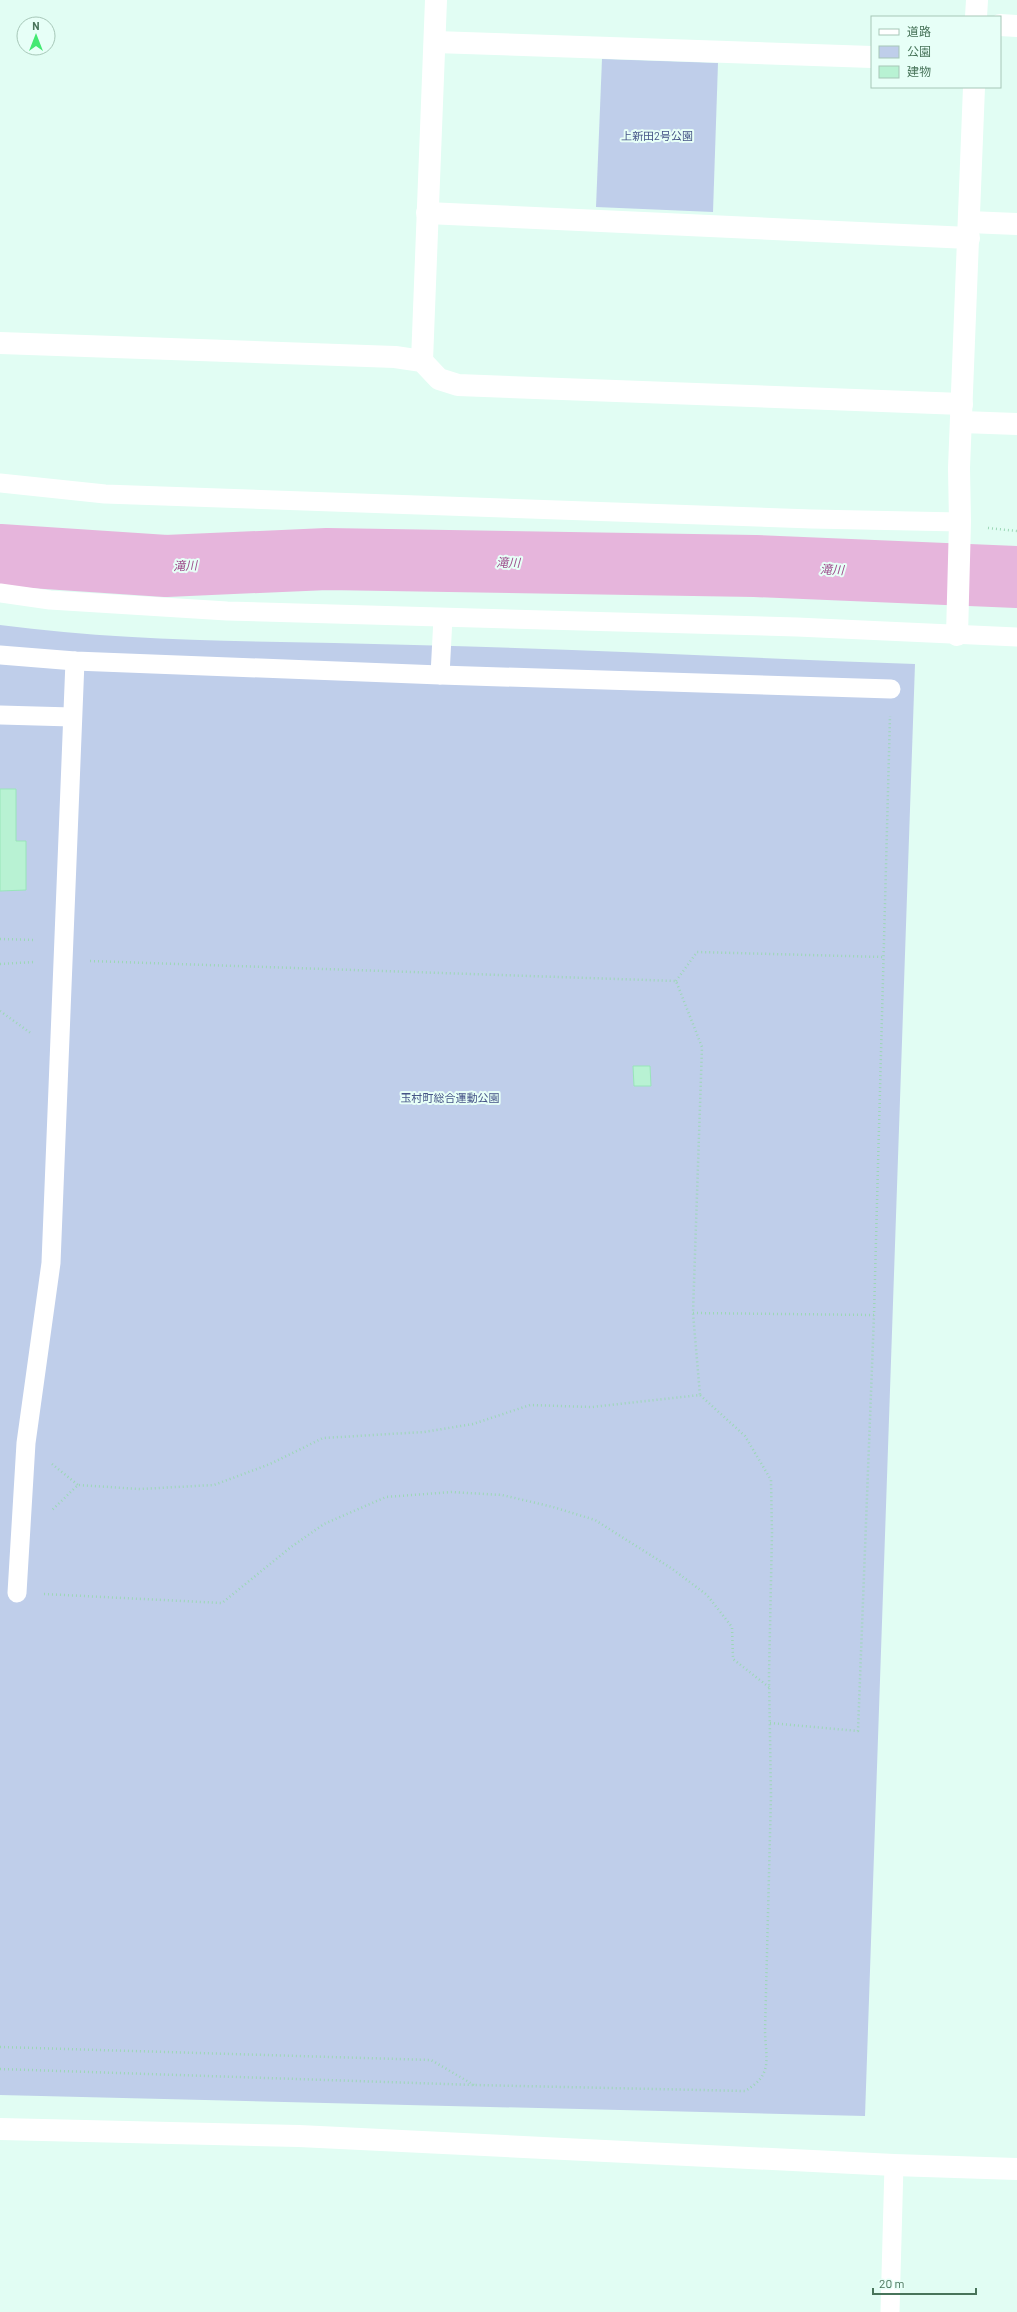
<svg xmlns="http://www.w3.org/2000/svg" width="1017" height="2312" viewBox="0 0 1017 2312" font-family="Barlow,'Noto Sans JP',sans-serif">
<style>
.green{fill:#bfceea}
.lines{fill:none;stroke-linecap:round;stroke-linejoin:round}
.river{stroke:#e6b5dc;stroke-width:62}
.building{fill:#b8f2d3;stroke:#98e5ba}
.path{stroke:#9cd7b6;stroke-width:2.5;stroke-dasharray:1 3;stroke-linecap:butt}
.service{stroke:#fff;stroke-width:19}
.minor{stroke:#fff;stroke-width:22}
.tertiary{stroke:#fff;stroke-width:22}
.labels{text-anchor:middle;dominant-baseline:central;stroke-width:4;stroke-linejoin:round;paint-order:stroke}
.park-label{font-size:11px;fill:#455486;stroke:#e7fff7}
.water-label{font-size:12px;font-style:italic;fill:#9d498a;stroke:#e7fff7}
</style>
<rect width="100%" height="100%" fill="#e1fdf3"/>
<g class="green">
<path d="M602,59L718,63L713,212L596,207Z"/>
<path d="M0,625C137,643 276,641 414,645C581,649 748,658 915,664L865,2116L0,2095Z"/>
</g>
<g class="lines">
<path class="river" d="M0,555L166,566L327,559L755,566L1017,577"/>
</g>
<g class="building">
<path d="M0,789H16V841H26V890L0,891Z"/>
<path d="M633,1066H650L651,1086H634Z"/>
</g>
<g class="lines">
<g class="path">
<path d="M988,528L1017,531"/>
<path d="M0,939L36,940"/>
<path d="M90,961L676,981L702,1047L693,1313L700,1395"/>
<path d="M0,964L35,962"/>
<path d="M676,981L697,952L883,957"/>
<path d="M0,1011L32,1034"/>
<path d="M693,1313L874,1315L890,716"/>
<path d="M52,1464L78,1485"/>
<path d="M44,1594L222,1603L291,1547L324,1524L386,1497L452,1492L502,1495L553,1507L595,1520L671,1568L707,1595L732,1627L733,1659L770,1688"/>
<path d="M770,1723L858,1731L874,1315"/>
<path d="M0,2047L431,2060L474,2085"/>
<path d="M0,2069L475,2085L745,2091C773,2075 766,2060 765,2032L771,1796L769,1675L772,1533L771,1480L745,1436L700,1395L592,1407L530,1405L473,1424L424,1432L323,1438L270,1464L214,1485L140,1489L78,1485L51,1511"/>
</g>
<g class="service">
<path d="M0,483L105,494L812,519L960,522"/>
<path d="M0,593L50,600L227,611L797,627L1017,637"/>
<path d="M0,655L75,661L440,675L891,689"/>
<path d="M440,675L443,618"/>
<path d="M0,715L72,717"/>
<path d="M17,1593L26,1443L51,1263L75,661"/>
<path d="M890,2312L894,2165"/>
</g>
<g class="minor">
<path d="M976,17L977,0"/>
<path d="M1000,25L1017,26"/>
<path d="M435,42L872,57"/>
<path d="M427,213L969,238"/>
<path d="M969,222L1017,224"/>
<path d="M0,343L395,357L422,361L439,379L458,385L962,404"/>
<path d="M422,361L436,0"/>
<path d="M962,422L1017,424"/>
<path d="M957,635L960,522L959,468L974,87"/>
</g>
<path class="tertiary" d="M0,2129L299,2136L894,2165L1017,2169"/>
</g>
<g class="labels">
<g class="park-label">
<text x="657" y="135">上新田2号公園</text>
<text x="450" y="1097">玉村町総合運動公園</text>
</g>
<g class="water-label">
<text transform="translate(508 562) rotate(1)">滝川</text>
<text transform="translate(185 565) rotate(-2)">滝川</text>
<text transform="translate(832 569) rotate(2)">滝川</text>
</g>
</g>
<rect x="871" y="16" width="130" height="72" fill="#e7fff7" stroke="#a7c7b8"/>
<rect x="879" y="29" width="20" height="6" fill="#ffffff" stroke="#a7c7b8"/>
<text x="907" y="36" font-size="12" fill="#48745a">道路</text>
<rect x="879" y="46" width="20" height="12" fill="#bfceea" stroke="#a7c7b8"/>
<text x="907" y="56" font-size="12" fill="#48745a">公園</text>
<rect x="879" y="66" width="20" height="12" fill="#b8f2d3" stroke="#a7c7b8"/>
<text x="907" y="76" font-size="12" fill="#48745a">建物</text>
<g transform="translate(36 36)"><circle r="19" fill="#e7fff7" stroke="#a7c7b8"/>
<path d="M0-3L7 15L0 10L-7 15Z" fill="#43e972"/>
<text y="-6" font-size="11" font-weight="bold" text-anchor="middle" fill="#48745a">N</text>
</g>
<path d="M873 2288v6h103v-6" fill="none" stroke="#48745a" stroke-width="2"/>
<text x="879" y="2288" font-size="12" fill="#48745a" stroke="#e7fff7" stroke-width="3" paint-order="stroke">20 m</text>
</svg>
